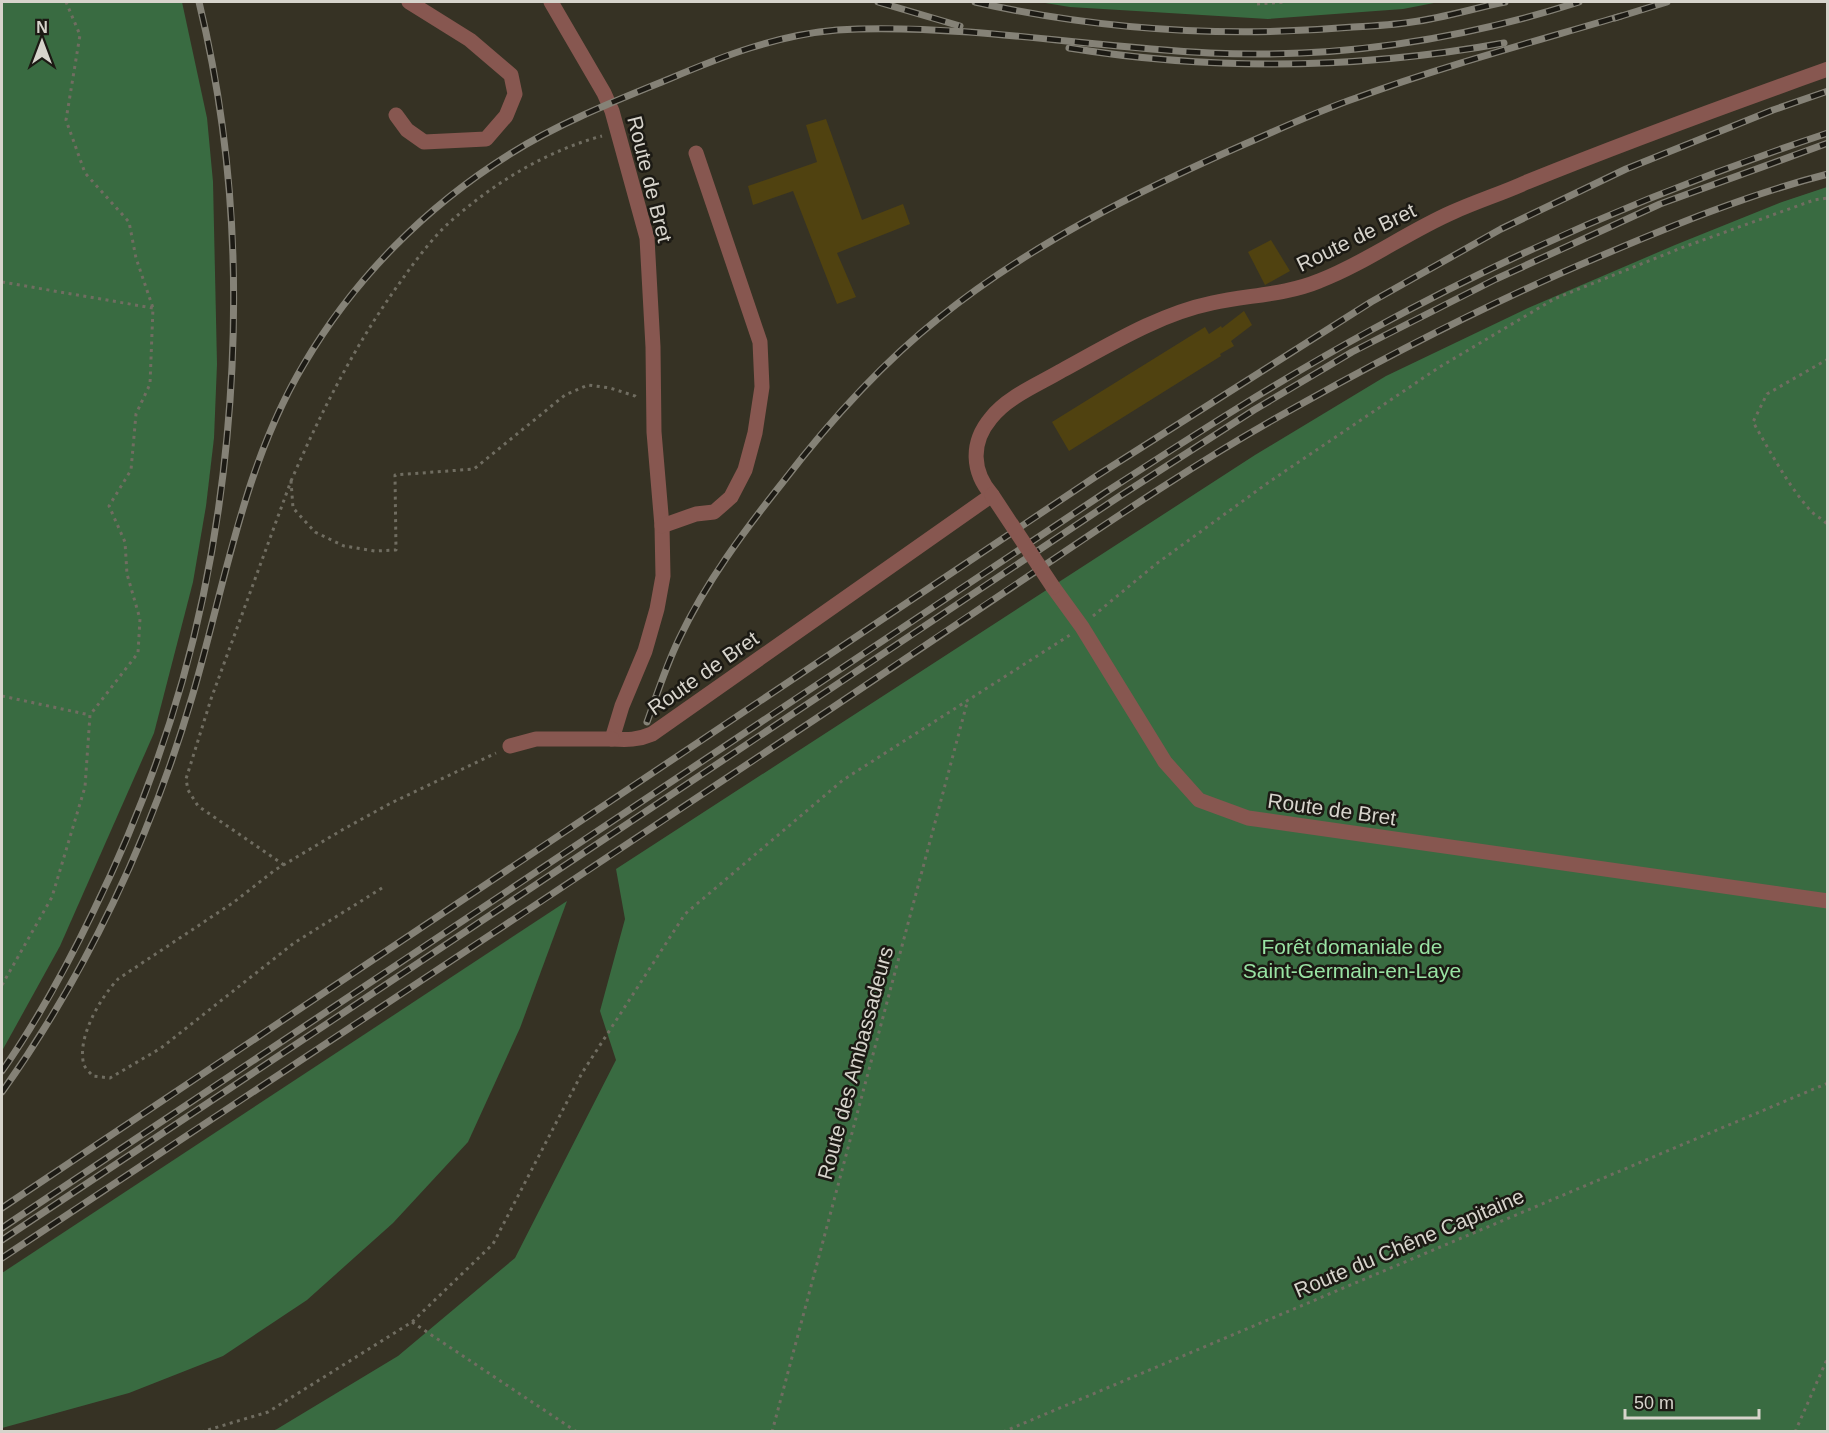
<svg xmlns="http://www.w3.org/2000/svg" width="1829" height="1433" viewBox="0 0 1829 1433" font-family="Helvetica,sans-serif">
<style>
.forest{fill:#396b41}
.building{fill:#504210}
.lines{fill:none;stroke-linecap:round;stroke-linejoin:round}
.path{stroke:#706d61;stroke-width:3;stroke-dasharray:3 4.5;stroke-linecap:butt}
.minor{stroke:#875750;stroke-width:15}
.rail-casing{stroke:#858277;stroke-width:7}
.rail{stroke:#1c1a14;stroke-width:4.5;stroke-dasharray:14;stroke-linecap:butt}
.minor-bridge{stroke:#875750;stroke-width:15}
.labels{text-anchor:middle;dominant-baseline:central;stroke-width:5;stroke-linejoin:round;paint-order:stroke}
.street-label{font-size:21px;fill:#d7d4cc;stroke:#1c1a14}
.park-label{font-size:21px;fill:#99e3a3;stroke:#1c1a14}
</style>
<rect width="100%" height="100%" fill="#363224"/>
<g class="forest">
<path d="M2,2H182L207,118L213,182L217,364L214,438L206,506L193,582L154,733L60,946L2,1051Z"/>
<path d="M1039,2H1439L1403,9L1268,19L1070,7Z"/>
<path d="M1827,187V1431L270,1432L277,1429L398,1356L515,1258L616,1060L600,1011L625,919L616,869L1255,455L1386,376L1528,308L1675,245L1782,202Z"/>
<path d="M567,901L520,1028L468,1142L393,1223L307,1300L223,1356L129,1393L2,1428V1273Z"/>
</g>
<g class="building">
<path d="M826,119L862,220L903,204L910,224L837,253L856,297L837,304L793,191L753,205L748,186L817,162L806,125Z"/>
<path d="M1271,240L1290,271L1265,285L1248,252Z"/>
<path d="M1244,311L1252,325L1231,341L1234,346L1220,354L1221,356L1069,451L1052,422L1205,327L1209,334L1221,326L1222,328Z"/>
</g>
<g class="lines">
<g class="path">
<path d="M1257,4L1286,2"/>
<path d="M2,282L153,308"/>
<path d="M1828,359L1767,394L1753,422C1770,451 1787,484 1810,510C1815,516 1822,518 1828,525"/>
<path d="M291,481C322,410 356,343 401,281C416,260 432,238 451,221C494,183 546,151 602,136"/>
<path d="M1093,616L1156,564L1269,482L1438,368L1554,299L1681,248L1814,200L1828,198"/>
<path d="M2,696L90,715"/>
<path d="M284,865L198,806L188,790L186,779L211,699L291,481L293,508L315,532L344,546L375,551L396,550L395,475L474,469L565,395L588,385L610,388L635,396L637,398"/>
<path d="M382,888L294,943L161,1048L110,1078L93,1076C90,1073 86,1069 84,1065C76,1038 101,997 118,979L234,902L275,870L342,830L391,803L496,753"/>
<path d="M2,985L52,897L85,787L90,715L138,653L140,619L127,574L125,542L109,506L131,470L136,414L150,384L153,308L136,258L129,222L85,173L66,120L80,35L66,2"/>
<path d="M412,1322L577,1432"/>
<path d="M201,1432L268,1412L412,1322L493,1244L582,1073L685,914L843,780L1070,635"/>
<path d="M772,1432L967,703"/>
<path d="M1003,1432L1828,1083"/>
<path d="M1795,1432L1828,1357"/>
</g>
<g class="minor">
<path d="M551,2L604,93L612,111L647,238L653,347L654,432L662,526L663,576L657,609L645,651L622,706L612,739C627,740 638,740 652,734L992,495C972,472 970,443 991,418C1007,397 1039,384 1061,371C1109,345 1159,314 1212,303C1248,295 1285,295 1319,281C1366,263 1407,232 1453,212C1477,201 1503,193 1527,182C1626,142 1727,105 1828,69"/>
<path d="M396,115L407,130L424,142L486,139L506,116L515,94L511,75L470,40L409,2"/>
<path d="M662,526L696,514L714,512L731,497L745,470L755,433L762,387L760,342L696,153"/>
<path d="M1053,587L1082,627L1165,762L1199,800L1248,818L1828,901"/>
<path d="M510,746L536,739H612"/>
</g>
<g class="rail-casing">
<g id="rail">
<path d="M878,2L960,26"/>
<path d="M975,2C1100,30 1226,38 1353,27C1373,26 1393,25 1412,22C1443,18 1475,8 1505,2"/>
<path d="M1615,18L1667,2"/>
<path d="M1069,48C1214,71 1360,69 1504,43"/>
<path d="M647,722C657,694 666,666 679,639C706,582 744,531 783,482C829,422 880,365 939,318C1031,244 1138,191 1245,144C1282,128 1318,111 1356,98C1443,66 1533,42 1621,16"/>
<path d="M2,1071C38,1020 67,966 94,910C169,757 211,607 227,437C241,289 234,146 199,2"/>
<path d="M2,1092C86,974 151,837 192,697C225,585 243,466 304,364C354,279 425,207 510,154C559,123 615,101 669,79C723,56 777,35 837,30C881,27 925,29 969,32C1049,38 1130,49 1210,53C1335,59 1460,40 1579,2"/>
<path d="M2,1208L1098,475L1371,302L1501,229L1626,169L1773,110L1828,91"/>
<path d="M2,1228L1106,492C1194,435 1281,379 1373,329C1518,250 1671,185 1828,133"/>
<path d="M2,1240L1120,496L1254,410L1352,352L1496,279L1660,204L1828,143"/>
<path d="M2,1258C278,1075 556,892 832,708C906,658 980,608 1054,559C1125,511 1197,463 1271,421C1377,361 1484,305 1596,258C1671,226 1749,194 1828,174"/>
</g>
</g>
<use href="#rail" class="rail"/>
<path class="minor-bridge" d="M992,495L1053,587"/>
</g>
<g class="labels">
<g class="street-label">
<text transform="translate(650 179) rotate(76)">Route de Bret</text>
<text transform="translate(1356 237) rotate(-26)">Route de Bret</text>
<text transform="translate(703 673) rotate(-35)">Route de Bret</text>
<text transform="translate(1332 809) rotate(8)">Route de Bret</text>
<text transform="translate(855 1063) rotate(-75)">Route des Ambassadeurs</text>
<text transform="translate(1409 1243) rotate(-23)">Route du Chêne Capitaine</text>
</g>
<g class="park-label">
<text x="1352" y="946">Forêt domaniale de<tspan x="1352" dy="24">Saint-Germain-en-Laye</tspan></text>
</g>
</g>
<rect width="1829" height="1433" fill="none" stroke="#d7d4cc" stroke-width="6"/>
<g transform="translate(42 42)" stroke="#1c1a14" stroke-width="4.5" paint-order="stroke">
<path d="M0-4.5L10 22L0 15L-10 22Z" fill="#d7d4cc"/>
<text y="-9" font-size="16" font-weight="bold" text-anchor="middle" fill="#d7d4cc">N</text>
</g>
<path d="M1625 1409v9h134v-9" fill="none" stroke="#d7d4cc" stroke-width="3"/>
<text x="1634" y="1409" font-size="18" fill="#d7d4cc" stroke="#1c1a14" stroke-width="4.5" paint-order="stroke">50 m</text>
</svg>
